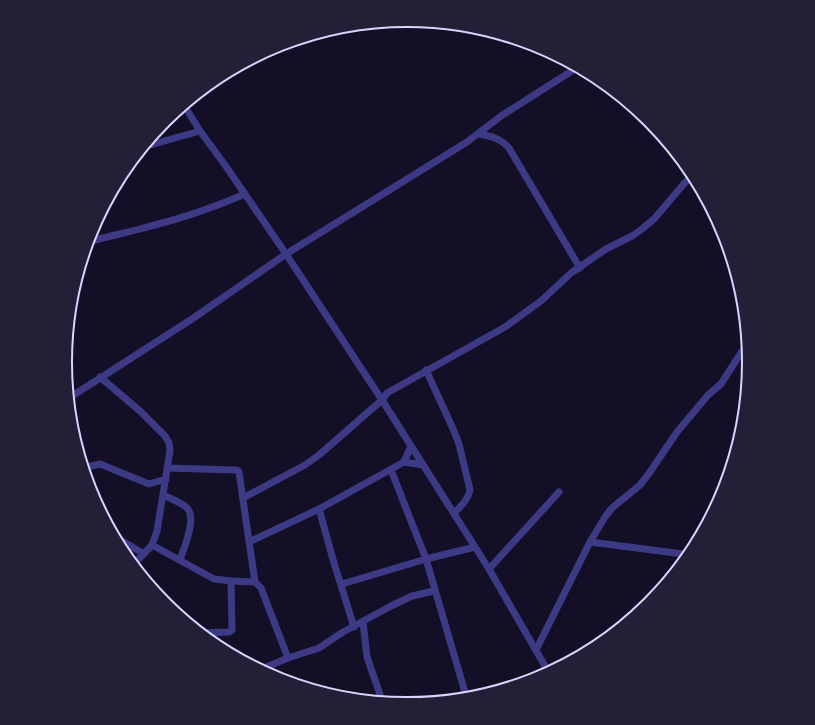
<svg xmlns="http://www.w3.org/2000/svg" width="815" height="725" viewBox="0 0 815 725" font-family="Inter,sans-serif">
<style>
.lines{fill:none;stroke-linecap:round;stroke-linejoin:round}
.minor{stroke:#3d3a85;stroke-width:7}
.rim{fill:none;stroke:#d9d4ff;stroke-width:2}
</style>
<rect width="100%" height="100%" fill="#130f26"/>
<g class="lines">
<g class="minor">
<path d="M184,105L200,131L225,165L286,254L382,400L489,569L549,673"/>
<path d="M478,134C491,136 500,138 509,148L580,268"/>
<path d="M143,147L200,131"/>
<path d="M88,242C109,236 130,232 151,226C183,218 215,207 245,194"/>
<path d="M426,370L454,431L459,444L470,490C468,500 461,506 454,513"/>
<path d="M100,377L140,411L165,436L169,443L170,451L157,531L152,545L133,565"/>
<path d="M69,398L192,319L286,254L467,142L501,116L578,67"/>
<path d="M74,438L76,436"/>
<path d="M404,462L411,446"/>
<path d="M83,468L100,464L149,484L166,479"/>
<path d="M168,468L234,470H237L239,472L255,582L261,588L288,658"/>
<path d="M391,470L426,559L467,699"/>
<path d="M164,495C171,499 183,503 188,509C196,520 184,548 180,560"/>
<path d="M243,498L305,465L319,455L382,400L387,393L505,327L541,301L571,273L606,249L632,236L642,229L655,218L693,173"/>
<path d="M319,509L334,563L354,627"/>
<path d="M114,536L144,554"/>
<path d="M249,542L319,509L404,462L423,465"/>
<path d="M590,542L691,555"/>
<path d="M152,545L214,579L231,581L255,582"/>
<path d="M489,569L559,492"/>
<path d="M342,584L426,559L475,547"/>
<path d="M363,622L367,657L383,703"/>
<path d="M200,633L229,632L232,630L231,581"/>
<path d="M536,650L590,542L605,517L612,508L640,485L650,472L677,432L708,395L721,384L748,342"/>
<path d="M259,670L288,658L319,648L343,632L391,606L412,596L434,591"/>
</g>
</g>
<path d="M0 0H815V725H0ZM72 362a335 335 0 1 1 670 0a335 335 0 1 1-670 0Z" fill="#231f37" fill-rule="evenodd"/>
<path class="rim" d="M72 362a335 335 0 1 1 670 0a335 335 0 1 1-670 0Z"/>
</svg>
